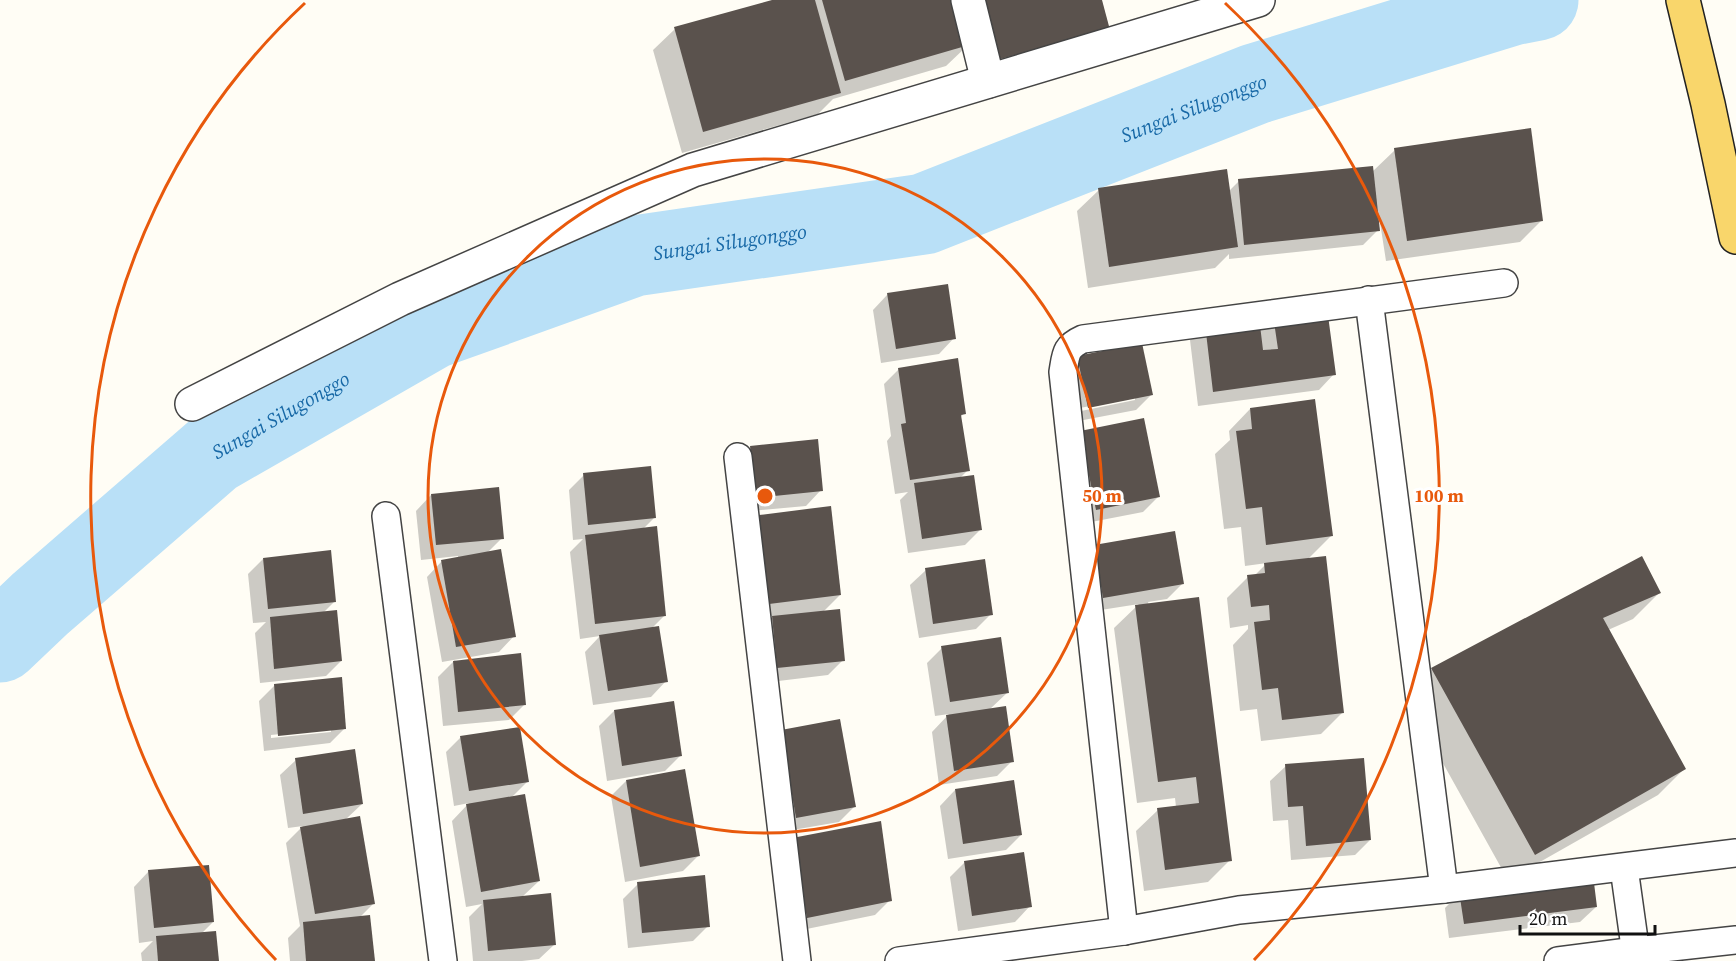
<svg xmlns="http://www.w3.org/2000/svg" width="1736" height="961" viewBox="0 0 1736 961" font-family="'Source Serif 4',serif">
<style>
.shadow{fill:#0003;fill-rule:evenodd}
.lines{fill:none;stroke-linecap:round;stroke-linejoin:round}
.river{stroke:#b9e0f7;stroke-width:81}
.building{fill:#5a524d}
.service-casing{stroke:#444;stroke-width:30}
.minor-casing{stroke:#444;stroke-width:36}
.primary-casing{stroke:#222;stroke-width:36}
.service{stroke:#fff;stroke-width:27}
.minor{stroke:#fff;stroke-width:33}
.primary{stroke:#f9d66b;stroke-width:33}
.ring{fill:none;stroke:#e8590c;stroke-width:3}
.labels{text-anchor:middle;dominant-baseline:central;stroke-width:6;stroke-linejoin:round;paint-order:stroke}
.water-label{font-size:20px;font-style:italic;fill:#1768a6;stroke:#fff}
.centre{fill:#e8590c;stroke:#fff;stroke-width:3}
.ring-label{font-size:18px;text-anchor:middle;font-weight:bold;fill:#e8590c;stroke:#fff;stroke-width:6;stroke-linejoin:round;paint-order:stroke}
</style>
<rect width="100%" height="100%" fill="#fffdf5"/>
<g class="shadow">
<path d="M777,0H1100L1108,30L974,77L966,47L946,66L833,99L818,114L682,153L653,50L675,29Z"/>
<path d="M1395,150L1542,220L1520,242L1386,261L1379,216H1377L1378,230L1363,245L1229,259V254L1215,268L1088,288L1077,211L1099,190L1229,191L1239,181L1372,172Z"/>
<path d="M888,294L954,338L939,354L881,363L873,310Z"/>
<path d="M1274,316L1334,374L1319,390L1198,406L1190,340L1205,325L1259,331Z"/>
<path d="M1078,358L1151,395L1136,410L1073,422L1063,373ZM1135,397V400L1081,411L1080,408Z"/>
<path d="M899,369L964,413L960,418L968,470L960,478L981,529L965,545L908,553L900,500L908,492L895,494L887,441L891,436L884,384Z"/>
<path d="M1250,409L1331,536L1308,559L1343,712L1321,734L1261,741L1257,709L1240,711L1233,645L1248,629V625L1230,628L1227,598L1248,577L1254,576L1267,563L1245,566L1241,527L1224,529L1215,454L1230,440L1229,431Z"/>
<path d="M1081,432L1158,497L1143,512L1081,524Z"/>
<path d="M750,448L821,490L806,506L740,512L735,463Z"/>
<path d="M584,475L654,518L642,530L665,615L651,629L666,681L651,697L593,705L585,652L600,636L580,639L570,552L583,539L573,540L569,490Z"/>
<path d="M431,495L502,538L487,553L514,636L499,652L442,662L427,577L442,561L458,559V556L421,560L416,511Z"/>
<path d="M759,516L840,595L822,613L843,660L828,675L762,683L758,633L774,616L754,619L744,531Z"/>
<path d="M263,559L334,602L323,613L341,661L326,676L260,683L255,633L266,622L253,623L248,574Z"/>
<path d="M1080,562L1182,584L1167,599L1148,602L1230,860L1208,882L1144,891L1136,831L1158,810L1176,807L1175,798L1137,803L1114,628L1139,604L1088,612Z"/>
<path d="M926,570L991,614L976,629L919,638L910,585Z"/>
<path d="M1660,592L1633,619L1608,630L1684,769L1658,795L1508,880L1405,695L1432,669Z"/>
<path d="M942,648L1008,692L989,710L1012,761L997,776L939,785L932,732L949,714L935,716L927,663Z"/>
<path d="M455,660L456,662L524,705L509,720L443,726L438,677Z"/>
<path d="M274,686L345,728L330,743L264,751L259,701ZM331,729V732L271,738V735Z"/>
<path d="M614,711L680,756L665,771L607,781L599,726Z"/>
<path d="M461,737L527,782L511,798L539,881L522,897L555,944L539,959L522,961H473L469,917L482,904L466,907L452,821L469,803L454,806L446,752Z"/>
<path d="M766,746L854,807L839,822L781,832Z"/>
<path d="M296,760L362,804L345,820L373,904L360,917L374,961H290L288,938L300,926L286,843L303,826L288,828L280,775Z"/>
<path d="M1286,766L1370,840L1355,855L1291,860L1288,820L1273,821L1270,781Z"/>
<path d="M626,781L698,856L683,871L625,882L611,796Z"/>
<path d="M955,790L1021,835L1006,850L948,859L940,806Z"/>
<path d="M778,855L890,900L875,915L792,932Z"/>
<path d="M965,862L1030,906L1015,922L958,931L950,877Z"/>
<path d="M149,871L213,922L201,934L218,961H142L141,953L153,941L139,943L134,887Z"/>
<path d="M638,884L708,926L693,941L628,948L623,899Z"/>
<path d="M1460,893L1596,907L1580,922L1449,938L1445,908Z"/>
</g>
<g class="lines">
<path class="river" id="s1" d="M0,642L40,604L213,454L431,329L634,256L924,214L1255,84L1512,5L1538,0"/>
</g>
<g class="building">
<path d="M772,0H815L841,93L703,132L674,27Z"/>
<path d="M822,0H956L969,45L845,81Z"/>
<path d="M972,0H1102L1110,30L989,62Z"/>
<path d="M1531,128L1543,221L1407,241L1394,148Z"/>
<path d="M1373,166L1380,231L1244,245L1238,179Z"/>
<path d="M1227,169L1238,247L1109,267L1098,188Z"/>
<path d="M948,284L956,339L896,349L887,293Z"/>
<path d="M1327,308L1336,375L1213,392L1205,324L1259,317L1263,350L1278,349L1273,315Z"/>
<path d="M1142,343L1153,395L1088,408L1077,356Z"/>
<path d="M958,358L966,414L961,415L970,471L910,480L901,424L906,423L898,368Z"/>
<path d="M1315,399L1333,536L1266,545L1262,507L1246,509L1236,431L1252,429L1250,408Z"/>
<path d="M1144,418L1160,497L1096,510L1080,431Z"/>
<path d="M818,439L823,491L755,498L750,446Z"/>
<path d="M651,466L656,518L588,525L583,473Z"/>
<path d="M974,475L982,530L922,539L914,483Z"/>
<path d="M499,487L504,539L436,545L431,494Z"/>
<path d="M831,506L841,595L769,604L759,515Z"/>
<path d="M657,526L666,616L595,624L585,535Z"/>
<path d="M1175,531L1184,584L1103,598L1094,545Z"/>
<path d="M501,549L516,637L456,647L441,560Z"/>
<path d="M331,550L336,602L268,609L263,558Z"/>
<path d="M1326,556L1344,713L1282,720L1278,688L1262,690L1254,622L1270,620L1269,605L1251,607L1247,575L1265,573L1264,563Z"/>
<path d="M1642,556L1661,593L1603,618L1686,769L1535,855L1431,668Z"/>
<path d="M985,559L993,615L933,624L925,568Z"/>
<path d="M1199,597L1232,861L1165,870L1157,808L1199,803L1196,777L1158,782L1135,605Z"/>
<path d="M840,609L845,661L777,668L772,616Z"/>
<path d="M337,610L342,661L274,669L270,617Z"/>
<path d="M659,626L668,682L608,691L599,635Z"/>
<path d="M1001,637L1009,693L950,702L941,646Z"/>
<path d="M521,653L526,705L458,712L453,661Z"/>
<path d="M342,677L346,729L278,736L274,684Z"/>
<path d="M674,701L682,756L622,766L614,710Z"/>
<path d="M1006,706L1014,762L954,771L946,715Z"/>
<path d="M840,719L856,807L796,818L781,730Z"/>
<path d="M520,727L529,782L469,791L460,736Z"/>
<path d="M355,749L363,804L303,814L295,758Z"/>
<path d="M1364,758L1371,840L1306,846L1303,806L1288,807L1285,764Z"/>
<path d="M685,769L700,856L640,867L626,780Z"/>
<path d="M1014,780L1022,835L963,844L955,789Z"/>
<path d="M525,794L540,881L481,892L466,804Z"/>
<path d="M360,816L375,904L315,914L300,827Z"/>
<path d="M881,821L892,901L807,918L792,838Z"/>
<path d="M1024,852L1032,907L972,916L964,861Z"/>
<path d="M209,865L214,922L154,928L148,870Z"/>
<path d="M705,875L710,927L642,933L637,882Z"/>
<path d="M1593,875L1597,907L1464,924L1459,891Z"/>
<path d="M551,893L556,945L488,951L483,900Z"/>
<path d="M370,915L375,961H306L303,922Z"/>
<path d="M216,931L219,961H158L156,936Z"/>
</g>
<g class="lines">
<g class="service-casing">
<g id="service">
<path d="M1369,300L1444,889"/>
<path d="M738,457L797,961"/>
<path d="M386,516L443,961"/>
<path d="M1624,868L1637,961"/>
<path d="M1124,931L1063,372C1066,354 1065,347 1083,339L1504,283"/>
<path d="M899,961L1124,931L1239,910L1444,889L1736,853"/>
<path d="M1558,961L1636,951L1736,940"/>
</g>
</g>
<g class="minor-casing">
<g id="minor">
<path d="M968,0L988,81"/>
<path d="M192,404L400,299L693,170L1258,0"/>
</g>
</g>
<g class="primary-casing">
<path id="primary" d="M1683,0L1708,104L1736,237"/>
</g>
<use href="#service" class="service"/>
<use href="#minor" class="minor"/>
<use href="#primary" class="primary"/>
</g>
<g class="ring">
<circle cx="765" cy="496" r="337"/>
<path d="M276 960A674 674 0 0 1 305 3M1225 3A674 674 0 0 1 1254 960"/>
</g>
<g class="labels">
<g class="water-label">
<text stroke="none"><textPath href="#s1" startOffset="1334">Sungai Silugonggo</textPath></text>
<text stroke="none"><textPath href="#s1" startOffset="848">Sungai Silugonggo</textPath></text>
<text stroke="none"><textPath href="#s1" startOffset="362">Sungai Silugonggo</textPath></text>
</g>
</g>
<circle cx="765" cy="496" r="9" class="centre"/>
<g class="ring-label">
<text x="1102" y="502">50 m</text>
<text x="1439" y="502">100 m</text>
</g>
<path d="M1520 925v9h135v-9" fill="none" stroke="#111111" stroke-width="3"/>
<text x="1529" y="925" font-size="18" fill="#111111" stroke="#ffffff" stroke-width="4.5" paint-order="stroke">20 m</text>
</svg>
